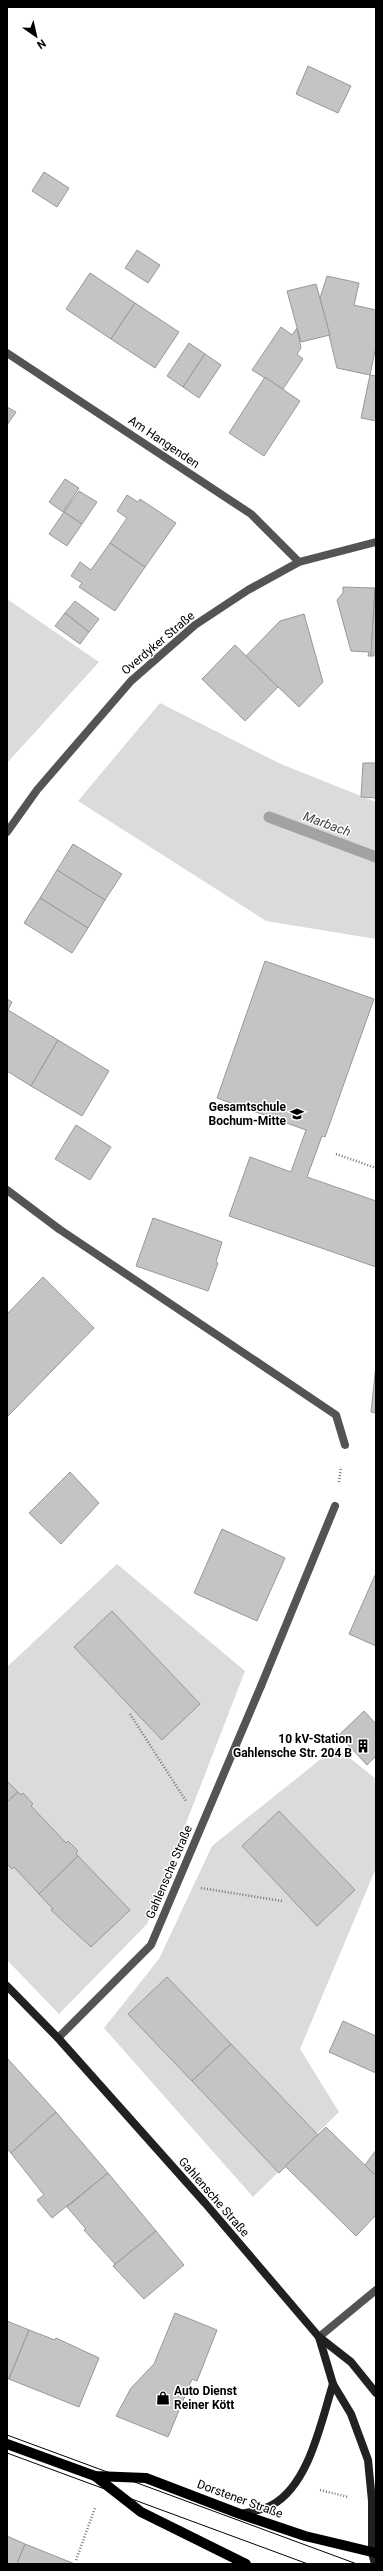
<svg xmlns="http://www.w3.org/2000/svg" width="383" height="2571" viewBox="0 0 383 2571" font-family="Roboto,sans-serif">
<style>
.green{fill:#dbdbdb}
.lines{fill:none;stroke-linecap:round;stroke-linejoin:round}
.stream{stroke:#a2a2a2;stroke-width:11}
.building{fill:#c4c4c4;stroke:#989898}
.path{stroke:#767676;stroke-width:2.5;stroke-dasharray:1 2;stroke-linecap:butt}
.lane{stroke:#545454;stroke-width:8}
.street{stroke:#545454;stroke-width:8}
.secondary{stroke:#212121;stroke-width:8}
.primary{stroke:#000;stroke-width:10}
.tram{stroke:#000;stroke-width:1}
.labels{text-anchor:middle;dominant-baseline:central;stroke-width:3;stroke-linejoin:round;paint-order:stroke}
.street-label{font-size:12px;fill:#000;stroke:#fff}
.poi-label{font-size:12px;font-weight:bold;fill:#000;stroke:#fff;text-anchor:end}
.water-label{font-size:13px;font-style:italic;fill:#434343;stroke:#fff}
</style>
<rect width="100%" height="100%" fill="#fff"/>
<g class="green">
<path d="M7,599L99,662L7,763Z"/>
<path d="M160,703L281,764L376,802V939L266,921L78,801Z"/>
<path d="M117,1564L245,1671L147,1924L59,2014L7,1960V1667Z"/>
<path d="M336,1747L376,1779V1868L300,2049L339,2112L253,2197L104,2028L159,1959L212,1846Z"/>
</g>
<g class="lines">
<path class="stream" d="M269,817L376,857"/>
</g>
<g class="building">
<path d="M308,66L351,86L338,113L296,94Z"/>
<path d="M44,172L69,188L57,207L32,191Z"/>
<path d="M137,250L160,265L148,283L125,268Z"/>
<path d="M90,273L135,303L111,339L66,309Z"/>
<path d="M327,276L359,283L354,305L376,310V346L370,375L337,368L320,298Z"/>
<path d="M316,284L330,335L301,342L287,291Z"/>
<path d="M135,303L179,332L155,368L111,339Z"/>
<path d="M281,327L292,335L297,328L301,348L297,354L303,359L283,389L252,370Z"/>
<path d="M189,343L205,354L183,387L167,376Z"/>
<path d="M205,354L221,365L199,398L183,387Z"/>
<path d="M370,375L376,376V421L361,418Z"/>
<path d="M265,377L300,401L264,456L229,433Z"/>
<path d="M7,407L16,412L7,425Z"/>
<path d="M65,479L79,488L63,512L49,502Z"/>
<path d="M79,491L97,502L82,524L64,512Z"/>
<path d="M127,495L138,502L140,499L176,523L145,567L110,543L127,518L117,511Z"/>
<path d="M64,512L82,524L67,546L49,534Z"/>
<path d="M110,543L145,567L115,611L79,587L82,583L71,576L80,562L91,570Z"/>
<path d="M343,587L375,588L371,656H368L369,652L351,651L337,600L343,593Z"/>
<path d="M375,588L376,652H374V656H371Z"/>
<path d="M75,601L99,619L89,632L65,613Z"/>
<path d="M65,613L89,632L80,644L55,626Z"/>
<path d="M304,614L323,682L299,707L246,656L280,621Z"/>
<path d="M235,645L278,687L245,721L202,679Z"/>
<path d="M363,763H376V798L361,797Z"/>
<path d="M73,844L122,874L105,900L57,870Z"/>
<path d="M57,870L105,900L88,928L40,898Z"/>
<path d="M40,898L88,928L72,953L24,923Z"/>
<path d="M265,961L374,999L325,1137L322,1136L307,1177L376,1201V1267L229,1216L250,1157L291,1172L306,1130L217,1098Z"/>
<path d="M7,999L12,1002L8,1010L58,1040L31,1086L7,1071Z"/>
<path d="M58,1040L109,1071L82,1116L31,1086Z"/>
<path d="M76,1125L111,1147L90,1180L55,1159Z"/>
<path d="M153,1218L222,1242L216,1262L218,1263L208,1291L136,1266Z"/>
<path d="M43,1277L94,1328L7,1417V1314Z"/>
<path d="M376,1365V1413L371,1412Z"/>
<path d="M70,1472L99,1503L61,1544L29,1513Z"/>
<path d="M222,1529L285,1558L257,1621L194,1593Z"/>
<path d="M376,1573V1646L349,1634Z"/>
<path d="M112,1611L200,1704L162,1740L74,1647Z"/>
<path d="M364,1711L376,1724V1756L367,1765L339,1735Z"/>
<path d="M7,1781L18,1792L7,1802Z"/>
<path d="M18,1792L21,1795L23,1793L33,1804L31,1806L66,1843L68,1841L78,1851L76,1853L78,1856L39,1894L14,1867L12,1869L7,1864V1802Z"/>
<path d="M279,1811L355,1890L317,1926L242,1846Z"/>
<path d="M78,1856L130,1910L91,1947L51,1910L53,1909L39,1894Z"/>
<path d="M167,1977L231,2044L192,2081L128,2014Z"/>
<path d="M343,2021L376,2036V2073L329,2052Z"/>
<path d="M231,2044L318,2135L279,2173L192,2081Z"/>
<path d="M7,2058L56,2112L11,2153L7,2149Z"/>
<path d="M56,2112L108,2173L52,2218L37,2200L44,2195L11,2153Z"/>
<path d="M326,2127L376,2176V2215L356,2236L285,2166Z"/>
<path d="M376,2150V2176L365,2165Z"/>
<path d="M108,2173L156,2231L113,2266L115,2264L84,2230L86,2229L67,2207Z"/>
<path d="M156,2231L184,2265L144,2299L113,2266Z"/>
<path d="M175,2313L217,2330L197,2381L192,2379L168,2437L116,2416L131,2388L154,2364Z"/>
<path d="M7,2321L29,2330L9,2379L7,2378Z"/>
<path d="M29,2330L55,2340L56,2338L99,2358L79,2407L9,2379Z"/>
<path d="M7,2536L25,2544L17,2564H7Z"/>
<path d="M25,2544L75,2564H17Z"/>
</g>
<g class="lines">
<g class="path">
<path d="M336,1154L376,1168"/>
<path d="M339,1482L341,1467"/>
<path d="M130,1714L186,1801"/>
<path d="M201,1888L282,1901"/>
<path d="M320,2490L348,2497"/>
<path d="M76,2560L95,2508"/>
</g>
<g class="lane">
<path d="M7,1190L59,1229"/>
<path d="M58,2038L151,1945L261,1686"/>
</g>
<g class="street">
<path d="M7,353L251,514L299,562"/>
<path d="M7,832L37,790L131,681L195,625L248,590L299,562L376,542"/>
<path d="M59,1229L336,1415L345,1445"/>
<path d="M261,1686L335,1506"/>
<path d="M319,2337L376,2290"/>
</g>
<g class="secondary">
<path d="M7,1986L58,2038L205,2203L319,2337L351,2362L376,2393"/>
<path d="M319,2337L333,2384L351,2414L368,2460L372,2501V2553L375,2564"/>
<path d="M240,2514C250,2512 263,2510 272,2505C309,2485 321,2422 333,2384"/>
</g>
<g class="primary">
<path d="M7,2444L95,2476L146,2478L240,2514L305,2536L376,2553"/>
<path d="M95,2476L141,2512L246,2564"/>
</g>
<g class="tram">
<path d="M7,2435L357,2564"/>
<path d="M7,2453L308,2564"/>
</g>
</g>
<defs>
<g id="school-bare" transform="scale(1.08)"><path d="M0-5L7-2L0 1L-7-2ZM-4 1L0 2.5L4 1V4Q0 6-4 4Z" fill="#000" stroke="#fff" stroke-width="2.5" paint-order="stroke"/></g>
<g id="building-bare" transform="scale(1.08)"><path d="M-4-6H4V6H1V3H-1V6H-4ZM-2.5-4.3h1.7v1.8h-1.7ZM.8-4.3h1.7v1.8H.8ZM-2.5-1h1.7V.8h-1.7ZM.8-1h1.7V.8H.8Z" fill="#000" stroke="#fff" stroke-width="2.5" paint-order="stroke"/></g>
<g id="shop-bare" transform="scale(1.08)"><path d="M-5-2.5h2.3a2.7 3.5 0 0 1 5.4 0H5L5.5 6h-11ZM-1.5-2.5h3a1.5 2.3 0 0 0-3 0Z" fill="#000" stroke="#fff" stroke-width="2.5" paint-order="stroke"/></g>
</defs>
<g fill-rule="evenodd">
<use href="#school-bare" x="297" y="1114"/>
<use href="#building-bare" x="363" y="1746"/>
<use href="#shop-bare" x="163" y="2398"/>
</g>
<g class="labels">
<g class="street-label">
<text transform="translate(164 442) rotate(34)">Am Hangenden</text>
<text transform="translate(158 643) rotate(-40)">Overdyker Straße</text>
<text transform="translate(169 1872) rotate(-67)">Gahlensche Straße</text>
<text transform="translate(214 2197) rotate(49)">Gahlensche Straße</text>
<text transform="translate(240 2499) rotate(20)">Dorstener Straße</text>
</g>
<g class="poi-label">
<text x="286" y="1107">Gesamtschule<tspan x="286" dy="14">Bochum-Mitte</tspan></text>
<text x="352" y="1739">10 kV-Station<tspan x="352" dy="14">Gahlensche Str. 204 B</tspan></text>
<text x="174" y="2391" text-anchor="start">Auto Dienst<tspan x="174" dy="14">Reiner Kött</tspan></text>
</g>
<g class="water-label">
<text transform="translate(327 824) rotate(20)">Marbach</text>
</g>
</g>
<rect width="383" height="2571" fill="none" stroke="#000000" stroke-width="16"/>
<g transform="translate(36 36) rotate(146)" stroke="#ffffff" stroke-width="3" paint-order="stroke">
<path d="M0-3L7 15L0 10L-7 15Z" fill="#000000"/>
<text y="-6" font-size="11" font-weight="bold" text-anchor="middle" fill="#000000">N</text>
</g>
</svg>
